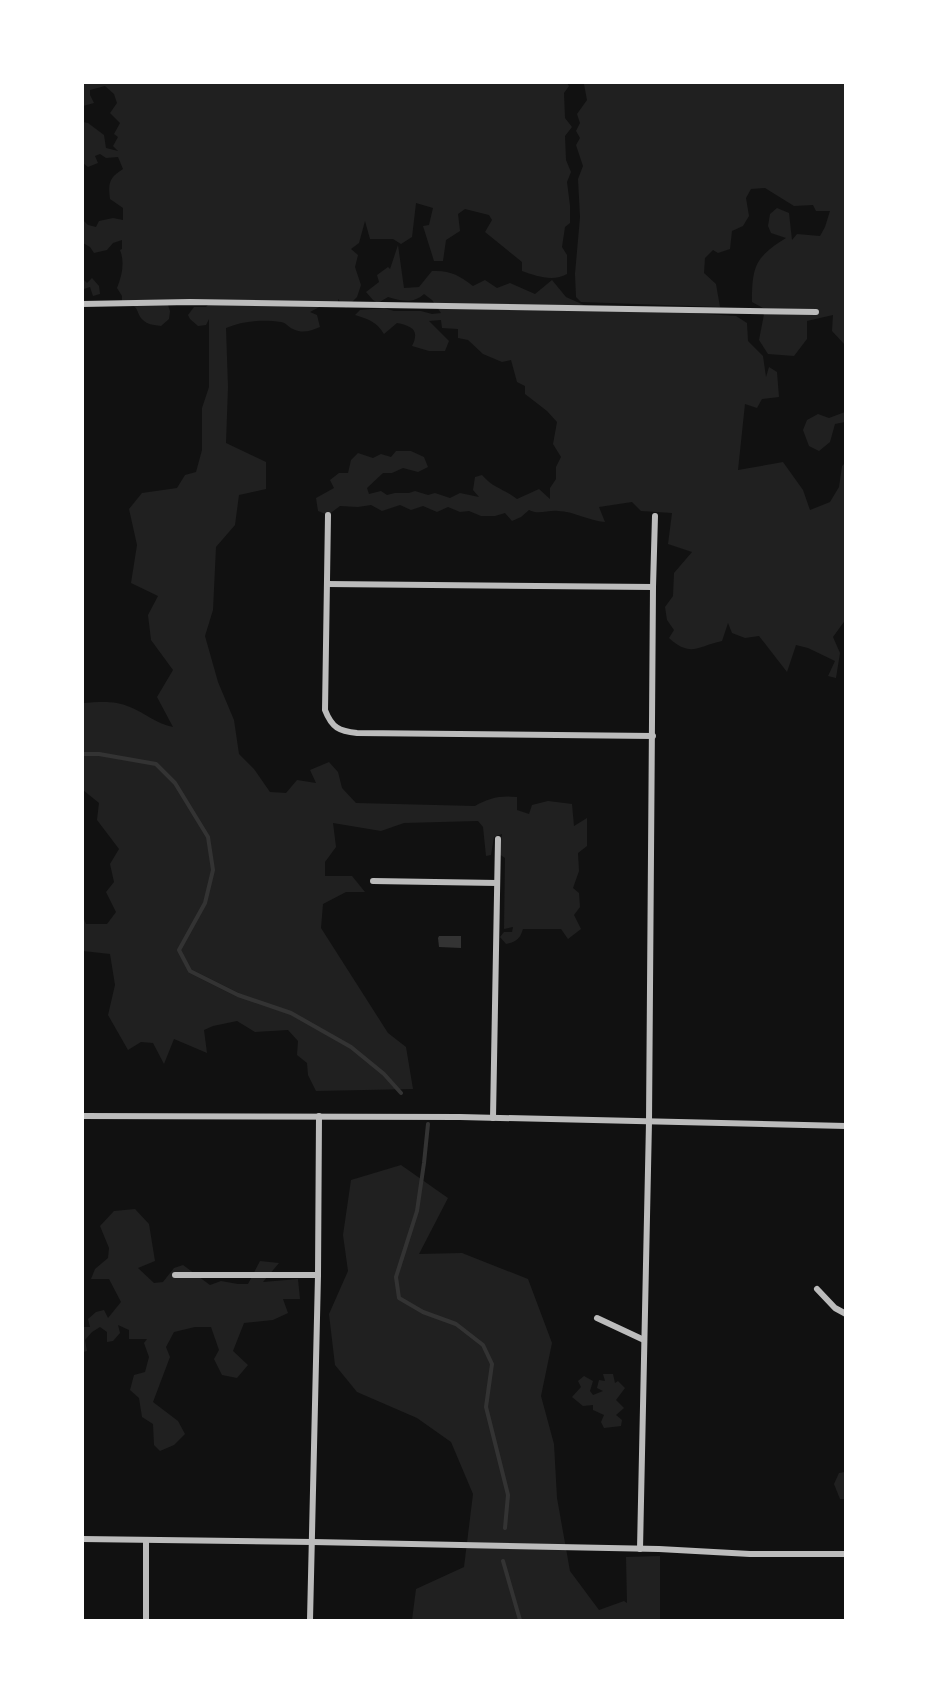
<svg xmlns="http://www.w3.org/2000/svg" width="928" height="1703" viewBox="0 0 928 1703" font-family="Bitter,serif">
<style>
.green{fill:#202020}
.water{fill:#333}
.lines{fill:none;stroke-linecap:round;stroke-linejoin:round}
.stream{stroke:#333;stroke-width:4}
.minor{stroke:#bcbcbc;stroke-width:6}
</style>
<rect width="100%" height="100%" fill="#111"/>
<g class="green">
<path d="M83,83H567L569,86L564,93L565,118L572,127L565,136L566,160L571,172L567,182L570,206V223L565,227L562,247L567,255V274C553,282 536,276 522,271V262L485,232L492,220L489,215L465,209L458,214L460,231L446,240L443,261H434L423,226L429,225L433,208L416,203L412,237L401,244L393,239H370L365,221L359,243L351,249L358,255L355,267L361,285L357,297L346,308L338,299V303H327L310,312L317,315L320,327C310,331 303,334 293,329C288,327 287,323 281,322C263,319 242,321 226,328L228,387L226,443L266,462V489L239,495L235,525L216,547L213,610L205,636L218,682L234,720L239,754L254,769L270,792L286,793L297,780L316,783L310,770L329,762L338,772L342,788L356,803L475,806C488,798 501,795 517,797V810L529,814L532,805L548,801L572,804L574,826L587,818V846L578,853L579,871L573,888L579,893L580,907L574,915L581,929L568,939L561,929H523C520,939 516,942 506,944L500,937L504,932H512L513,927L504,929L505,858L499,854L502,834L494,837L491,855L486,856L483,827L478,821L404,823L381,831L333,823L336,847L325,862V876H352L365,892H346L323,904L321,928L388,1033L406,1047L413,1089L316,1091L308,1075L307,1063L297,1055L298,1041L288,1030L255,1032L237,1021L213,1026L204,1030L207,1053L174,1039L164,1064L153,1043L141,1042L128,1050L108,1015L115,985L110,954L83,951L82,914L86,924H107L116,912L106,892L114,882L110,864L119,849L97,820L99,803L83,790V703C99,702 114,700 130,707C145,713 157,724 173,727L157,697L173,670L151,640L148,615L158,596L131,583L137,545L129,509L142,493L177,488L185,475L196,472L202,450V408L209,387V319L206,325L198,326L190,319L188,315L194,307H206L209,304L168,305L170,311L169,319L161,326C157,325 151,325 147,323C132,314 144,304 122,304V296L117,288C122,276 125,262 120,250L122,249V240L113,243L107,250L94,253L90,247L83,243V220L88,225L96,227L99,221L113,218L123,220V208L110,199C108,183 109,178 123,169L118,157L106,158L100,154L95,156L98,163L88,167L83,163V122L88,123L104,135L106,148L118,151L113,146L118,137L114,134L120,123L110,113L117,103L114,94L105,86L90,90V95L94,103L83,106Z"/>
<path d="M586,83H845V345L832,331L833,315L807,321V339L794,356L768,354L759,340L765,309L752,302C752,267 755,257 786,238L771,233L768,226L770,214L777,208L789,213L792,240L797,234L820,236L825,227L830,211H816L813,205L794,206L765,188L751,189L746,198L749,216L743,226L732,231L730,249L718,253L713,250L705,258L704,273L716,284L720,307L581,302L576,297L575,274L580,217L578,179L583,166L576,145L580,138L576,131L580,123L577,114L587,100L584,84Z"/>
<path d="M398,245L404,288L419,287L432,271C450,270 459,275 473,286L485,280L497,288L510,283L535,294L552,280L566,297L586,306L736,316L747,323L748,341L763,356L766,377L769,367L777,372L779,397L762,399L757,408L745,404L738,470L783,462L803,490L810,510L830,502L839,487L842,466L845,463L846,619L833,637L840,653L836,678L828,676L835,661L808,648L796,645L787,672L759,636L745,638L732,633L728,623L722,641C698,646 691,658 669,638L674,630L667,620L665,607L673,596L674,573L692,552L668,544L672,513L641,511L632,502L599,507L605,522C589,521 573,511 558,511C548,510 538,515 529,510L521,517L512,521L505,513L495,516H481L469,511L460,512L448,507L437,512L423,506L411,510L400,505L382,511L371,505L358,507L340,506L328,515L318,511L316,498L334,488L330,480L339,473H348L351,460L358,453L373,458L381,454L391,457L396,451H411L424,457L428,467L418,472L403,468L392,473H383L367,488L369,494L381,491L387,495L395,493H409L415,491L428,495L435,493L450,498L460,493L479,497L473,490L475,477L482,475C494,489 503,488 517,499L539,489L550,499V488L556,479V467L561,457L553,444L557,422L547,411L525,394V386L517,382L511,360L502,362L483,354L468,340L458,338V329L442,328L441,320L429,321L449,341L445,351H429L412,346C420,330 412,326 397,323L384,334C377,322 368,319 355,315L360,310L384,308L394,311H421L432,314L441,313L432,300L424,294C413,304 402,301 388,297L378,303L373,300L366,292L379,282L377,275L388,267L390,269Z"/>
<path d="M92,278L99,286L100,294L93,296L90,287L84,289L83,295V279L87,283Z"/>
<path d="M845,412V422L835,424L830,442L819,451L809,446L803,430L807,420L818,414L829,418Z"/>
<path d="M401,1165L448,1198L419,1254L462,1253L528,1279L552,1343L541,1396L554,1444L557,1498L570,1571L599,1610L624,1601L627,1603L626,1557L660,1556V1620H412L416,1589L464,1567L473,1494L451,1442L417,1418L357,1392L335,1365L329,1314L348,1271L343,1235L351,1180Z"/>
<path d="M135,1209L149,1224L155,1261L138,1268L154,1283L163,1282L174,1268L183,1265L210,1285L221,1281L238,1284H248L260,1261L279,1263L263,1282L298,1279L300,1299H283L288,1313L273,1320L244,1323L233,1351L248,1365L237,1378L222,1375L214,1359L219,1350L211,1327H195L174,1332L166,1347L170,1357L153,1402L178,1421L185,1434L174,1445L160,1451L154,1445L153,1424L142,1417L139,1398L130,1390L134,1375L145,1372L149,1357L144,1343L147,1339H129V1330L118,1325L120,1333L113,1341L107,1342V1332L100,1327L92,1332L85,1340L87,1351L83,1352V1327H90L88,1319L96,1312L104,1310L108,1318L121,1302L109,1279H91L95,1269L108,1258L109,1248L100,1226L114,1211Z"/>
<path d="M603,1374H613L615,1383L618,1381L625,1388L616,1400L624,1408L616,1415L622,1420L621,1426L604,1428L601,1422L604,1415L593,1410V1405L583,1406L572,1397L581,1387L578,1381L584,1376L593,1381L590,1391L593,1395L603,1391L597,1388L599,1380L605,1381Z"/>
<path d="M845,1472V1499H840L834,1484L839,1473Z"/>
</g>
<path class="water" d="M439,936H461V948L439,947L438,938Z"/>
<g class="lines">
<g class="stream">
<path d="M82,754H99L156,764L175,783L208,837L213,870L205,903L179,950L190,971L238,995L291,1013L351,1047L384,1074L401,1093"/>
<path d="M428,1124L424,1163L417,1211L396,1277L399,1298L423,1312L456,1324L483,1345L492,1364L486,1407L508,1495L505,1528"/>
<path d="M503,1561L520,1620"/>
</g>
<g class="minor">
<path d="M82,304L190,302L816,312"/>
<path d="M328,515L325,710C332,728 339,731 357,733L653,736"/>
<path d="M327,584L653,587"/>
<path d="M373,881L497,883"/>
<path d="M82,1116L460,1117L846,1126"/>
<path d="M493,1118L498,839"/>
<path d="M175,1275H318"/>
<path d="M817,1289L835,1308L846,1314"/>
<path d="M597,1318L644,1340"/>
<path d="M82,1539L313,1542L659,1549L750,1554H846"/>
<path d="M146,1540V1620"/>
<path d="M640,1549L649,1122L653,587L655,516"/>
<path d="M310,1620L318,1275L319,1116"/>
</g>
</g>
<rect width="928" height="1703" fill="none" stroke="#ffffff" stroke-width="168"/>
</svg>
